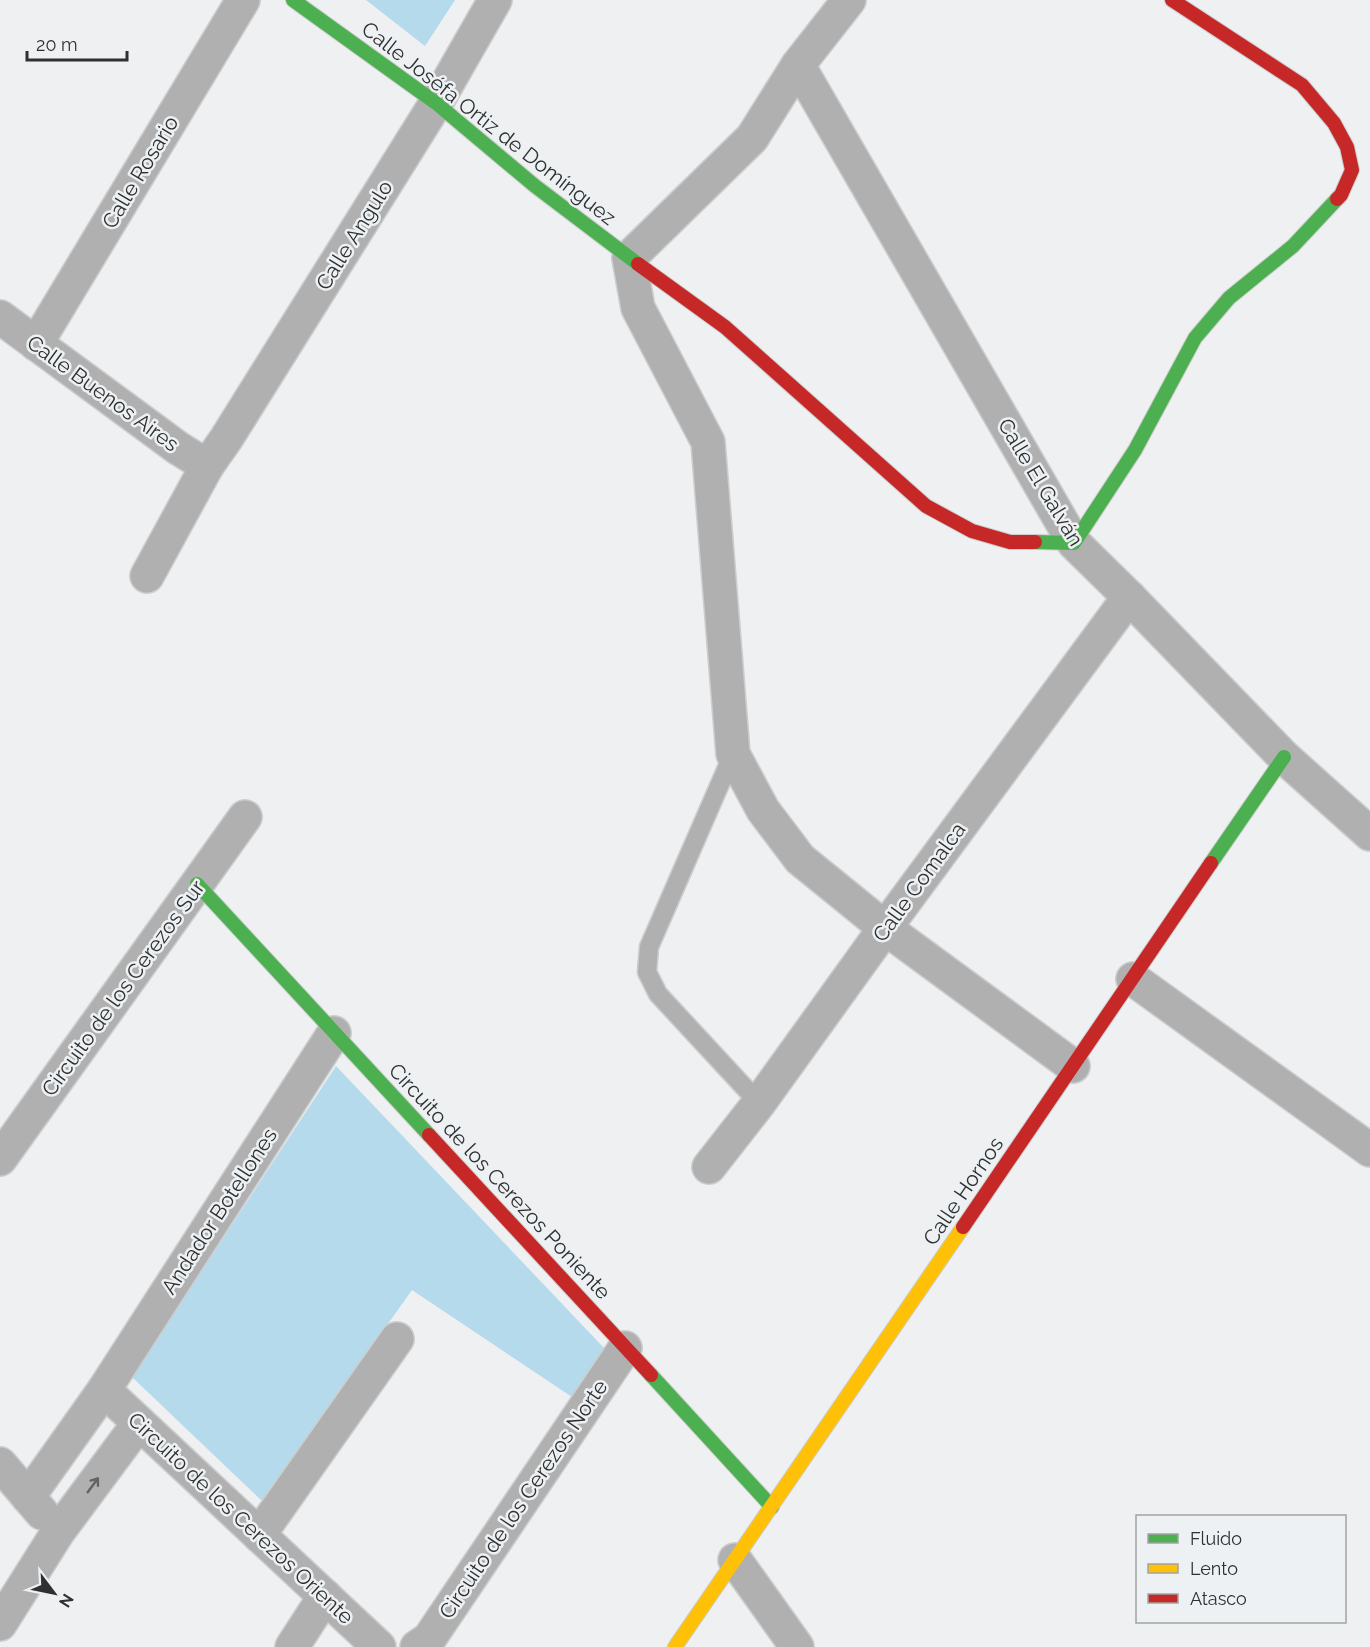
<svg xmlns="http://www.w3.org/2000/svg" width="1370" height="1647" viewBox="0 0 1370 1647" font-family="Raleway,sans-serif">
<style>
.green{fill:#b4daec}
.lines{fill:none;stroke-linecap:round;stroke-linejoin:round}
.lane-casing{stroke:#cccdce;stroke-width:21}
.street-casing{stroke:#cccdce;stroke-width:36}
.fast-casing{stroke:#cccdce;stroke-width:16}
.slow-casing{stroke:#cccdce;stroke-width:16}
.jam-casing{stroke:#cccdce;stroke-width:16}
.lane{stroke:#b0b0b1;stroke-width:18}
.street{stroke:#b0b0b1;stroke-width:33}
.fast{stroke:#4caf50;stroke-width:14}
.slow{stroke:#ffc107;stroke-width:14}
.jam{stroke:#c62828;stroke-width:14}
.oneway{stroke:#636364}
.labels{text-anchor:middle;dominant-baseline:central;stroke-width:5;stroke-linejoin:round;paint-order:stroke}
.street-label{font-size:21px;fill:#2f3031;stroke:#edf1f3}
</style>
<rect width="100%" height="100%" fill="#eef0f2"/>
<g class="green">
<path d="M366,0H455L425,46Z"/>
<path d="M336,1066L604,1348L575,1399L412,1290L262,1501L132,1377Z"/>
</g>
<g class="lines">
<g class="lane-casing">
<path id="lane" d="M733,754L649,947L647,972L658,994L759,1103"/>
</g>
<g class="street-casing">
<g id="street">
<path d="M849,0L798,65L752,138L629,258L638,308L708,442L733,754L763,810L800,859L885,928L1073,1066"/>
<path d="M798,65L1074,543L1129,597L1284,757L1370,834"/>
<path d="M0,317L178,448L207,466"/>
<path d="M36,344L243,0"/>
<path d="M147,576L207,466L226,439L436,103L495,0"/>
<path d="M1133,979L1370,1150"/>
<path d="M0,1159L245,817"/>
<path d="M709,1167L759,1103L885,928L1129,597"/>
<path d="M104,1390L379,1647"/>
<path d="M0,1464L42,1513"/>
<path d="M28,1497L104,1390L334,1033"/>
<path d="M259,1535L397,1339"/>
<path d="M735,1560L797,1647"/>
<path d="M0,1624L58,1532L139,1423"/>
<path d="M292,1647L325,1596"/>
<path d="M417,1647L429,1639L625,1348"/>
</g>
</g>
<g class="fast-casing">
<g id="fast">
<path d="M293,0L436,103L535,186L638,264"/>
<path d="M1035,542L1074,543L1135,450L1195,338L1229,298L1293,246L1337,199"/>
<path d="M1211,863L1284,757"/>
<path d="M197,884L429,1135"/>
<path d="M651,1375L772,1507"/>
</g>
</g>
<g class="slow-casing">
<path id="slow" d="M675,1647L963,1227"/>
</g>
<g class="jam-casing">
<g id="jam">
<path d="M1172,0L1302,85L1334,123L1347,147L1352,170L1341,195L1337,199"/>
<path d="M638,264L725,327L926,506L972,531L1010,542H1035"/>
<path d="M429,1135L651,1375"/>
<path d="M963,1227L1211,863"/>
</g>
</g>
<use href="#lane" class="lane"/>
<use href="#street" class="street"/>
<use href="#fast" class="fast"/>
<use href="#slow" class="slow"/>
<use href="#jam" class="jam"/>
</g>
<defs><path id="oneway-shaft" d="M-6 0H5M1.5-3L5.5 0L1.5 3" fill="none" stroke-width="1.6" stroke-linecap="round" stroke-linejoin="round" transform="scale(1.5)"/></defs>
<use class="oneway" href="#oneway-shaft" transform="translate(93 1485) rotate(-54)"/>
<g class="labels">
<g class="street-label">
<text transform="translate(489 123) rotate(38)">Calle Joséfa Ortiz de Domínguez</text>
<text transform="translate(140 172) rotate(-59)">Calle Rosario</text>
<text transform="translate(354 235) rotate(-58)">Calle Angulo</text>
<text transform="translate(103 393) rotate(36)">Calle Buenos Aires</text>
<text transform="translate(1041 482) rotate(59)">Calle El Galván</text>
<text transform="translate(919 882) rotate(-54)">Calle Comalca</text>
<text transform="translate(123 988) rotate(-54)">Circuito de los Cerezos Sur</text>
<text transform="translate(500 1181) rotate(47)">Circuito de los Cerezos Poniente</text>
<text transform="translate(963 1191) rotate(-56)">Calle Hornos</text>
<text transform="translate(219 1211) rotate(-57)">Andador Botellones</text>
<text transform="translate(523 1499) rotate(-56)">Circuito de los Cerezos Norte</text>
<text transform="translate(241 1518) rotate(43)">Circuito de los Cerezos Oriente</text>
</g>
</g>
<rect x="1136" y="1515" width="210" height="108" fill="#edf1f3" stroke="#a1a4a5" stroke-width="1.5"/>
<rect x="1148" y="1534" width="30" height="9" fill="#4caf50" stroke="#a1a4a5" stroke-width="1.5"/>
<text x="1190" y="1545" font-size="18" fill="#2f3031">Fluido</text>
<rect x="1148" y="1564" width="30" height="9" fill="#ffc107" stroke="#a1a4a5" stroke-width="1.5"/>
<text x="1190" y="1575" font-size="18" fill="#2f3031">Lento</text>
<rect x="1148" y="1594" width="30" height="9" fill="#c62828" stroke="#a1a4a5" stroke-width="1.5"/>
<text x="1190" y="1605" font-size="18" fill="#2f3031">Atasco</text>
<g transform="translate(54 1593) rotate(122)" stroke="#edf1f3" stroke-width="4.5" paint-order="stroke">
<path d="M0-4.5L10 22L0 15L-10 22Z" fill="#2f3031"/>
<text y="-9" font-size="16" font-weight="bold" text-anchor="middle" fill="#2f3031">N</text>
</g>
<path d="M27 51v9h100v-9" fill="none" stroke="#2f3031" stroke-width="3"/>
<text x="36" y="51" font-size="18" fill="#2f3031" stroke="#edf1f3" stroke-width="4.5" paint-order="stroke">20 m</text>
</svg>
